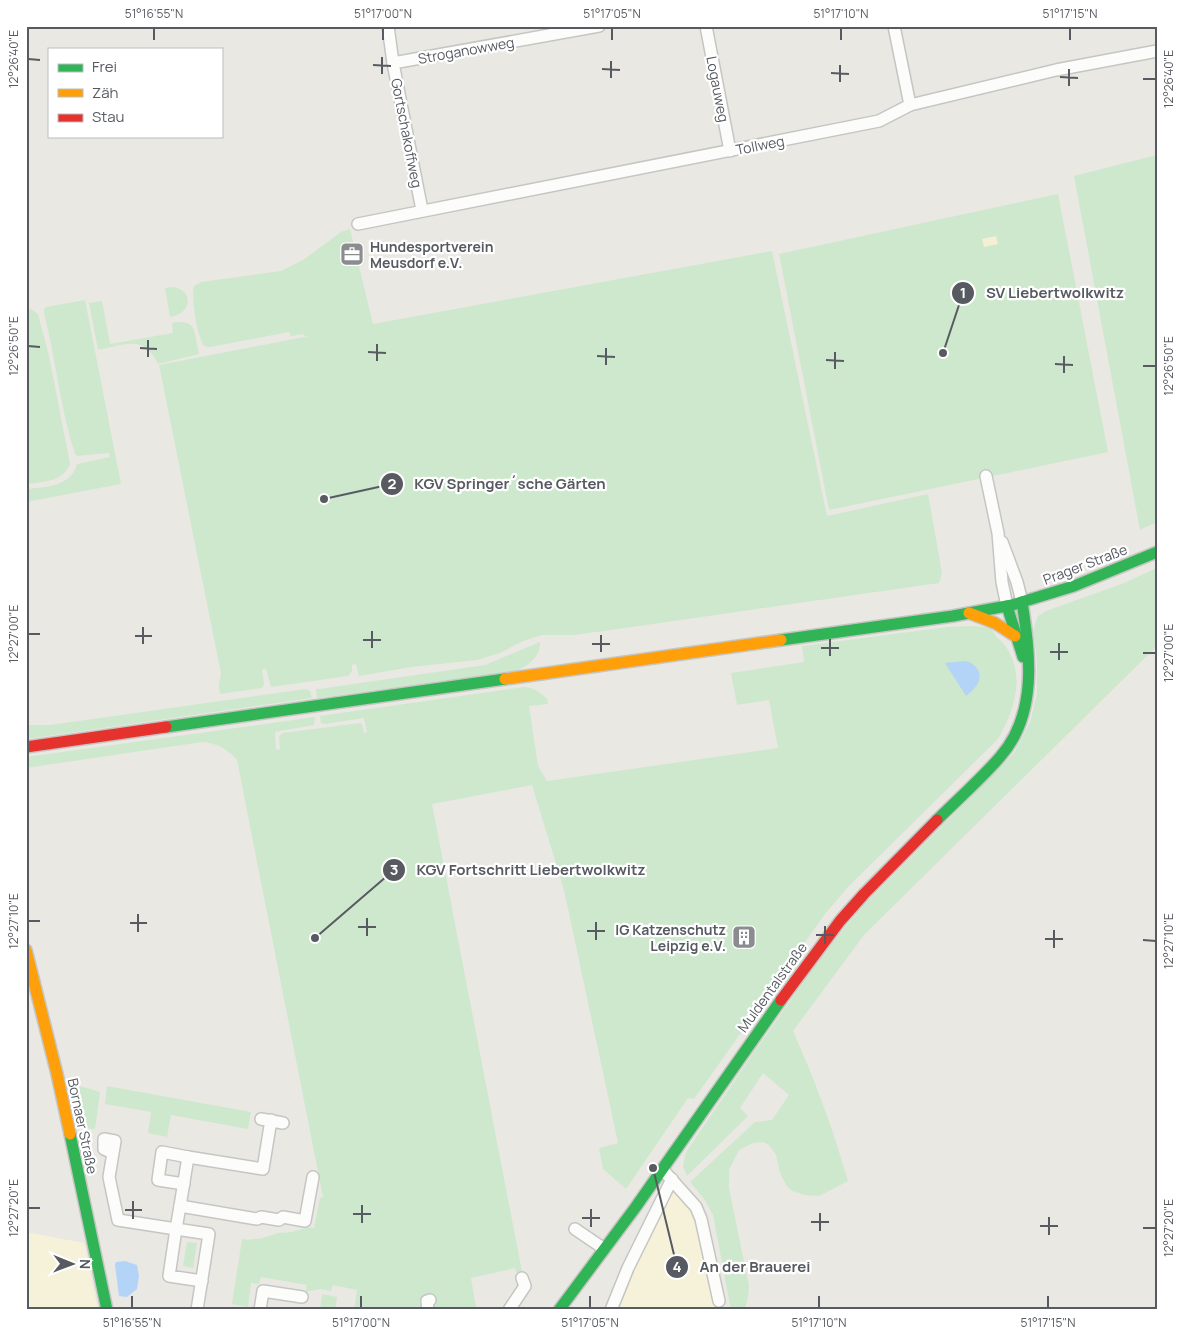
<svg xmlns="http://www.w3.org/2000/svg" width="1183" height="1336" viewBox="0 0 1183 1336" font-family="Manrope,sans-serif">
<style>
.commercial{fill:#f6f1d9}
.green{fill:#cee8cd}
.sand{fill:#f5efd4}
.water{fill:#b3d4f6}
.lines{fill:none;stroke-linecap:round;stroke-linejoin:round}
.street-casing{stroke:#c5c6c4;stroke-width:14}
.fast-casing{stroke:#c5c5c4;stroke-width:14}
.slow-casing{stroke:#c5c5c4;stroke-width:14}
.jam-casing{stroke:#c5c5c4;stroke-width:14}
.street{stroke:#fcfcfb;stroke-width:11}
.fast{stroke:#30b455;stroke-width:11}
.slow{stroke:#ff9f0a;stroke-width:11}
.jam{stroke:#e5322d;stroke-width:11}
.ticks{fill:none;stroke:#575b61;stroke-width:2}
.labels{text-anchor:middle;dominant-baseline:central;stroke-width:4.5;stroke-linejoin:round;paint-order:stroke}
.street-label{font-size:14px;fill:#575b61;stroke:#fff}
.poi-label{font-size:14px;font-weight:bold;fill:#575b61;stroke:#fff;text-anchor:start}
.leader{fill:none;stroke:#575b61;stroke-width:2}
.callout-dot{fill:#575b61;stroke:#fff;stroke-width:2}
.mark-label{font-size:15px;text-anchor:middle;font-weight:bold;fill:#fff}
.callout-label{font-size:15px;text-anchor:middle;font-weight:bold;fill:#575b61;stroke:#fff;stroke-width:4.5;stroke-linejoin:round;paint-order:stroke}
.neatline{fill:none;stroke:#575b61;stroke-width:2}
.ticks-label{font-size:12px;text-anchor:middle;fill:#575b61}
</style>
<rect width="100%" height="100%" fill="#eae8e2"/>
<g class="commercial">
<path d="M673,1192L682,1198L694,1212L717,1310H616L659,1212Z"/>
<path d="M26,1232L84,1243L98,1310H26Z"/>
</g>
<g class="green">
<path d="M1157,155V522L1140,530L1074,176Z"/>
<path d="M1058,194L1108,452L829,510L779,254Z"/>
<path d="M350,229L373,324L772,251L827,516L928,494L942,573L939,583L618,629L574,635H541L521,642L500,653L477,660L411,667L359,676L356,664L352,665V671L348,676L271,687L266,669H262L264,684L262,688L220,694L219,685L221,673L159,365L309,336H304L303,334L291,336L289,332L210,347L204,346C197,336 191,298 194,286L201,282L281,271L303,260L341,232Z"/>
<path d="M172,287C193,289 194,313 170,317L165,288Z"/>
<path d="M85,300L121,484L26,502V489C45,487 71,487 77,464L110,457L109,453L77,456L75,454C60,408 56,360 44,313V309L46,307Z"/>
<path d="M102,301L110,344L173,333L172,323C198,318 194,333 199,354L158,364C144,334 125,345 98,350L89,303Z"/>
<path d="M31,309L38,314L49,356L70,464C63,482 43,482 26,484V310Z"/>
<path d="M1157,568V646L864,935L793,1031C815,1080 833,1129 848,1181L819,1196L805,1195L792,1191L786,1185L780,1173L776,1155L769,1145L763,1142L753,1143L739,1150L729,1170V1188L749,1286L748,1297L745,1310H731L713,1215L705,1200L690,1182L755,1122L772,1120L789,1095L763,1073L740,1108L748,1116L687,1176L683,1166L686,1152L752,1055L812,970L839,935L863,906L1014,753L1030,722L1037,694V659L1033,630L1038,616L1046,611L1124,583Z"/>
<path d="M975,626L992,628C994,637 1001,639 1006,647C1026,677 1014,711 998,739L848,887L825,914L694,1099L688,1098L626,1189L603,1169L599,1148L618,1143L564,890L532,785L432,804L523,1277L518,1278L515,1268L471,1278L476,1307L461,1310H354L357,1290L333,1285L331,1291L320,1289L305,1292L307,1285L261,1277L259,1284L251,1283L248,1307L232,1304L242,1239C257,1241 265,1237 278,1233C283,1232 286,1233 291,1232C300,1230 305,1227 314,1228L320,1198L323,1197L237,760C227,749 217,743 202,742L26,768V757L315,717L314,725L275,732L276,750L280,749L279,737L282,733L360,723L362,724L364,733L367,732L364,718L325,724L321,723L320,716L524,687C535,688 540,692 547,699L548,704L529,706L538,766L547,781L778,748L769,700L737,705L731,673L804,662L802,646L947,627Z"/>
<path d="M540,642C541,657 527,667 515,671L317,698L316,689H319L485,665Z"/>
<path d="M306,689L310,691L312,698L26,739V725H50Z"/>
<path d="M80,1086L100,1092L95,1129L84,1128L79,1095Z"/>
<path d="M107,1086L251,1112L248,1129L171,1115L167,1137L148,1133L151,1112L105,1104Z"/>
<path d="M187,1242L197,1243L193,1268L183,1266Z"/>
<path d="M322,1294L337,1297L335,1310H320Z"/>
</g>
<path class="sand" d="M996,236L998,244L984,247L982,239Z"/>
<g class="water">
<path d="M965,661C976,663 984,674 977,685C974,689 970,693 966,696L945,663Z"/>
<path d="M125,1261L137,1265L139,1276L137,1289L127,1297L119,1296L115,1265L116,1262Z"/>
</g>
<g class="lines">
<g class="street-casing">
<g id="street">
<path d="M388,26L393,63L422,210"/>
<path d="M706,26L730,151"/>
<path d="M894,26L910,105"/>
<path d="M393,63L599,26"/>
<path d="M358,224L879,121L910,105L1056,70L1157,51"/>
<path d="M986,476L998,533L1002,582L1007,606"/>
<path d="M1002,542L1017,582L1022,602"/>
<path d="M261,1119L283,1123"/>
<path d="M113,1153L104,1149V1139L115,1141L109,1177L118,1220L176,1229L169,1276L202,1281"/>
<path d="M662,1169L696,1207L701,1219L719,1301"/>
<path d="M184,1184L158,1180L162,1152L188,1157"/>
<path d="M180,1206L188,1157L263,1169L271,1120"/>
<path d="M575,1229L603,1248"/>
<path d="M197,1310L209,1234L176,1229L180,1206L257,1219L261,1217L279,1220L283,1217L305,1221L313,1177"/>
<path d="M260,1310L263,1291L302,1297"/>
<path d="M428,1310L427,1301L430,1300"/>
<path d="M509,1310L525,1286L522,1278"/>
<path d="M611,1310L628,1268L672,1179"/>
</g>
</g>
<g class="fast-casing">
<g id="fast">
<path d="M1007,606L1023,657"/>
<path d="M781,640L953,616L1012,605L1074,586L1157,552"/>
<path d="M166,727L505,679"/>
<path d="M937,820C958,799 981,779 1000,757C1038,714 1030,654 1022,602"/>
<path d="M70,1134L107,1310"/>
<path d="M559,1310L635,1208L781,1000"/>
</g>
</g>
<g class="slow-casing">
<g id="slow">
<path d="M969,613L995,623L1015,636"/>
<path d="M505,679L781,640"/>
<path d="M26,950L57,1074L70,1134"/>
</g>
</g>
<g class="jam-casing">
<g id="jam">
<path d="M26,747L166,727"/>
<path d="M781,1000L840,921L864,894L937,820"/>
</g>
</g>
<use href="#street" class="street"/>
<use href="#fast" class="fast"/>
<use href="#slow" class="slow"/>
<use href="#jam" class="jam"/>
</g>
<path class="ticks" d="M154,40V28M383,40V28M612,40V28M841,40V28M1070,40V28M28,59L40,60M373,65L391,66M602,69L620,70M831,73L849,74M382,74V57M1060,77L1078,78M611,78V61M1143,79H1156M840,82V65M1069,86V69M28,346L40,347M140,348L157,349M368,352L386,353M597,356L615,357M148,357V340M826,360L844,361M377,361V344M1055,364L1073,365M606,365V348M1143,366H1156M835,369V352M1064,373V356M28,634H40M135,636H152M363,640H381M143,644V627M592,644H610M372,648V631M821,648H839M601,652V635M1050,652H1068M1143,653H1156M830,656V639M1059,660V643M28,921H40M130,923H147M358,927H376M587,931H605M138,932V914M816,935H834M367,936V918M1045,939H1063M596,940V922M1143,940L1156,941M825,944V926M1054,948V930M28,1208H40M125,1210H142M353,1214H371M582,1218H600M133,1219V1201M811,1222H829M362,1223V1205M1040,1226H1058M591,1227V1209M1143,1228H1156M820,1231V1213M1049,1235V1217M132,1308V1296M361,1308V1296M590,1308V1296M819,1308V1296M1048,1308V1296"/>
<defs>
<g id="office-square" transform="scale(1.25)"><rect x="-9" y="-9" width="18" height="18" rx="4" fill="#8a8c8e" stroke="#fff"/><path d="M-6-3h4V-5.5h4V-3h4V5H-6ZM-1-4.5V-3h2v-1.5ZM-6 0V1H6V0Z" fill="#fff"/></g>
<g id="building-square" transform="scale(1.25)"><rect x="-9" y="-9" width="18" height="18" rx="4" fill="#8a8c8e" stroke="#fff"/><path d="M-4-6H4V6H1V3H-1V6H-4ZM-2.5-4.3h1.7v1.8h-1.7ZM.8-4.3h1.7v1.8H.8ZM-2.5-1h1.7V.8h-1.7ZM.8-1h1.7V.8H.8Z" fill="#fff"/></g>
</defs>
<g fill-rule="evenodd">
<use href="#office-square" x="352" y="254"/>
<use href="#building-square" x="744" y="937"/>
</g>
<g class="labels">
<g class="street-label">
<text transform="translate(466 50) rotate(-10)">Stroganowweg</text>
<text transform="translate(718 89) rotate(79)">Logauweg</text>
<text transform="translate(407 133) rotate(79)">Gortschakoffweg</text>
<text transform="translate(760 145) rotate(-11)">Tollweg</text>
<text transform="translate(1085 564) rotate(-21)">Prager Straße</text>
<text transform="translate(772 987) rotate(-54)">Muldentalstraße</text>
<text transform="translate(83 1126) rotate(78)">Bornaer Straße</text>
</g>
<g class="poi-label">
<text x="370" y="246">Hundesportverein<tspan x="370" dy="16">Meusdorf e.V.</tspan></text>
<text x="726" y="929" text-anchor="end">IG Katzenschutz<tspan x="726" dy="16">Leipzig e.V.</tspan></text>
</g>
</g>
<path class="leader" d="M943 353L963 293M324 499L392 484M315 938L394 870M653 1168L677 1267"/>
<g class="callout-dot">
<circle cx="943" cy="353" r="5"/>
<circle cx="324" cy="499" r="5"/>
<circle cx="315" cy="938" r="5"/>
<circle cx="653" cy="1168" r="5"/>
<circle cx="963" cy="293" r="12"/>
<circle cx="392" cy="484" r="12"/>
<circle cx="394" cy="870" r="12"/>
<circle cx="677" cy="1267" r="12"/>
</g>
<g class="mark-label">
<text x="963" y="298">1</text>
<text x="392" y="489">2</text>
<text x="394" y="875">3</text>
<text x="677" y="1272">4</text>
</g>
<g class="callout-label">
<text x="1055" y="298">SV Liebertwolkwitz</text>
<text x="510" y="489">KGV Springer´sche Gärten</text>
<text x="531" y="875">KGV Fortschritt Liebertwolkwitz</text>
<text x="755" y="1272">An der Brauerei</text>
</g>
<rect width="1183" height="1336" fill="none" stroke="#ffffff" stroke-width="55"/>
<rect x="48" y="48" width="175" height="90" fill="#ffffff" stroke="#bcbdc0"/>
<rect x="58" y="64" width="25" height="8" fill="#30b455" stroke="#bcbdc0"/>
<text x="92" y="72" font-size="15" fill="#575b61">Frei</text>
<rect x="58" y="89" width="25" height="8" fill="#ff9f0a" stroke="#bcbdc0"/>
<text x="92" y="98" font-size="15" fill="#575b61">Zäh</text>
<rect x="58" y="114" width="25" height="8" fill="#e5322d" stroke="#bcbdc0"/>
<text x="92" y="122" font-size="15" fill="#575b61">Stau</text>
<g transform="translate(72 1264) rotate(91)" stroke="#ffffff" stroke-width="4" paint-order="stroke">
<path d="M0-4L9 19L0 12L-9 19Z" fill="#575b61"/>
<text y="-8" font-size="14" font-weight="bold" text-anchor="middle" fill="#575b61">N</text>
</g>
<rect x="28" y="28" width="1128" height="1280" class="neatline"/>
<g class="ticks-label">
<text x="154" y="18">51°16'55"N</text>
<text x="383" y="18">51°17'00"N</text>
<text x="612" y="18">51°17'05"N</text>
<text x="841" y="18">51°17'10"N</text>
<text x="1070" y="18">51°17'15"N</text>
<text transform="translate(14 59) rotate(-90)" y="4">12°26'40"E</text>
<text transform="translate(1169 79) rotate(-90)" y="4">12°26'40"E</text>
<text transform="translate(14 346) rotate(-90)" y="4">12°26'50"E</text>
<text transform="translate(1169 366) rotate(-90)" y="4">12°26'50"E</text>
<text transform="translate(14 634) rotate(-90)" y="4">12°27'00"E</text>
<text transform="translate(1169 653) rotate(-90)" y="4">12°27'00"E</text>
<text transform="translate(14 921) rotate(-90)" y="4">12°27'10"E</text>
<text transform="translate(1169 941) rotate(-90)" y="4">12°27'10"E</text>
<text transform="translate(14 1208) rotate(-90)" y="4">12°27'20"E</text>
<text transform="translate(1169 1228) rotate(-90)" y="4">12°27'20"E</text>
<text x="132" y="1327">51°16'55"N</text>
<text x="361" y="1327">51°17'00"N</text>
<text x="590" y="1327">51°17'05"N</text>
<text x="819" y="1327">51°17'10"N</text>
<text x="1048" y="1327">51°17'15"N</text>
</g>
</svg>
